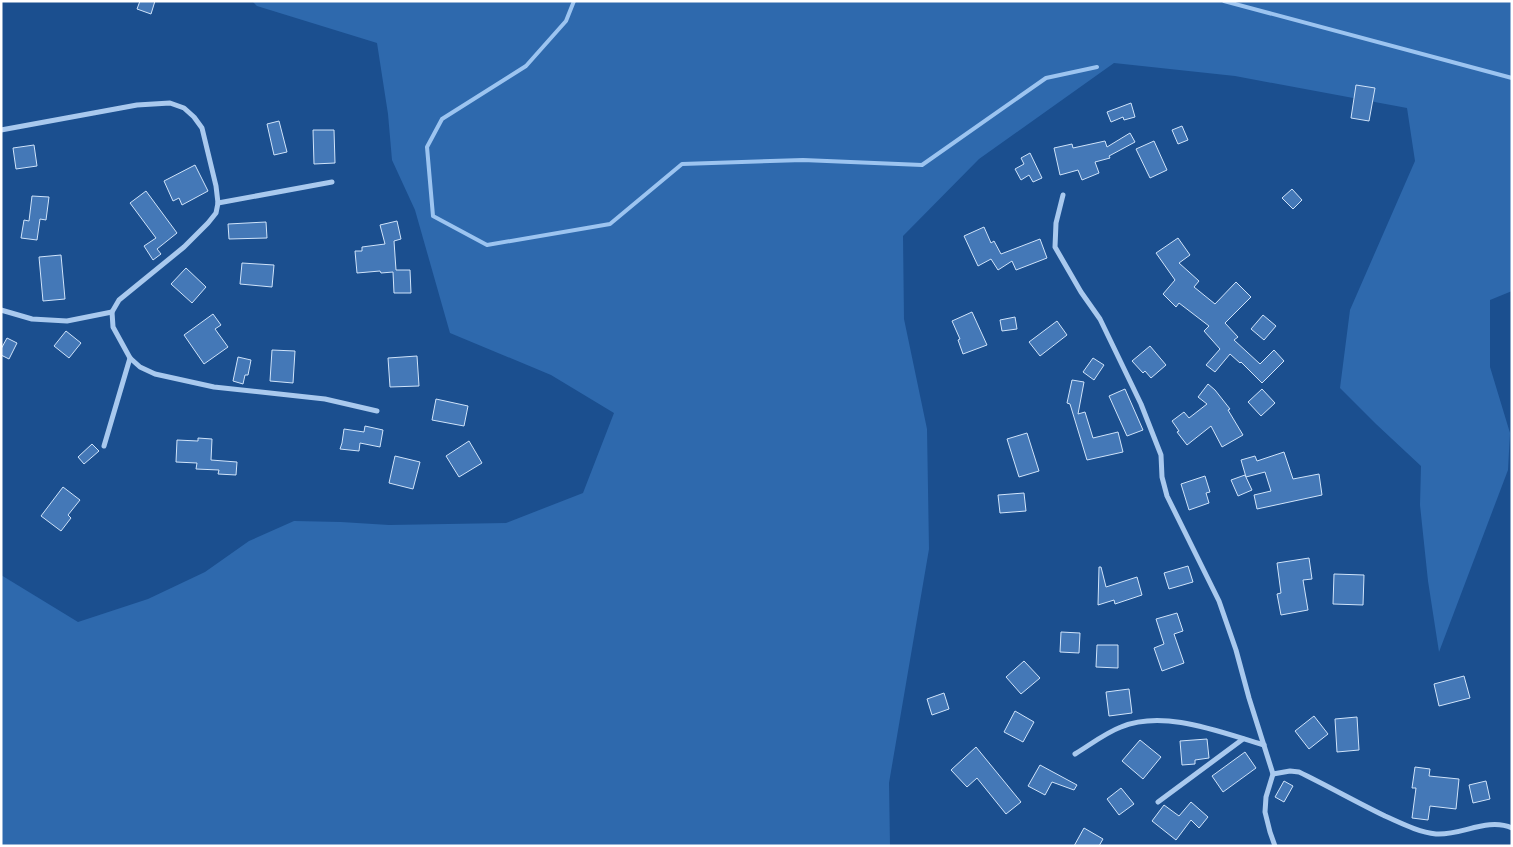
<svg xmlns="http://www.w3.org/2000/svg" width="1513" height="847" viewBox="0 0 1513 847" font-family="Barlow,sans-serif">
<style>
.green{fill:#2e69ad}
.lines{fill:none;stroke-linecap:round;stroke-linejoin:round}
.stream{stroke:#9cc4f0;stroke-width:4}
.building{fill:#4478b7;stroke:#cfe3fa}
.street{stroke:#a9c9ee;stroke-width:5}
</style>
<rect width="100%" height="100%" fill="#1b4f8f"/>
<path class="green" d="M252,1H1512V291L1490,300V367L1510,433L1508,470L1439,652L1428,581L1420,505L1421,466L1376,424L1340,388L1350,310L1415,161L1407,108L1235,76L1114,63L979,159L903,236L904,319L927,429L929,549L889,783L890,846H1V575L78,622L148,599L205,572L249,541L294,521L341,522L389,525L506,523L583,493L614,413L551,375L450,333L415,210L392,160L388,114L377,43L257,6Z"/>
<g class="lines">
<g class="stream">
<path d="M574,1L566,21L526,66L442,119L427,147L433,216L487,245L610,224L682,164L803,160L922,165L1046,78L1097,67"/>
<path d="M1224,1L1512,78"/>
</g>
</g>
<g class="building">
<path d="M140,1H155L151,14L137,9Z"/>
<path d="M1356,85L1375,88L1369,121L1351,118Z"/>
<path d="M1131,103L1135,117L1124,120L1123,117L1111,122L1107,112Z"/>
<path d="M279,121L287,152L274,155L267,124Z"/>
<path d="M1182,126L1188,140L1178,144L1172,130Z"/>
<path d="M313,130H334L335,163L314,164Z"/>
<path d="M1130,133L1135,142L1109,156L1110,158L1095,162L1099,173L1082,180L1078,170L1060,175L1054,148L1072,144L1073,148L1105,141L1107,147Z"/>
<path d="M1154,141L1167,170L1150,178L1136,149Z"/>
<path d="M34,145L37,166L16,169L13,148Z"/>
<path d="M1030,153L1042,178L1033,182L1029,175L1021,180L1015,169L1024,164L1021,158Z"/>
<path d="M195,165L208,191L182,205L179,198L173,201L164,181Z"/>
<path d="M1292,189L1302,200L1293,209L1282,198Z"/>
<path d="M146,191L177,233L157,249L161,254L153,260L144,246L156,238L130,203Z"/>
<path d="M32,196L49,197L46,220L40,219L37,240L21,238L24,220L29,221Z"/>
<path d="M397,221L401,239L394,241L396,270H410L411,293H394L393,272L381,273L380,271L357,273L355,251H362V247L385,244L380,225Z"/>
<path d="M266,222L267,238L229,239L228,224Z"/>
<path d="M984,227L991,243L994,241L1001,254L1040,239L1047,258L1016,270L1012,261L998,270L991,259L978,266L964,236Z"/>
<path d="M1178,238L1190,255L1179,263L1199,281L1194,287L1215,304L1236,282L1251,297L1225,323L1238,337L1234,340L1260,364L1274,350L1284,361L1262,383L1241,362L1240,363L1230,354L1215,372L1206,365L1220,349L1204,331L1209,326L1179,303L1176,307L1163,294L1175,280L1156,253Z"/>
<path d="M61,255L65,299L43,301L39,257Z"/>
<path d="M242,263L274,265L272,287L240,284Z"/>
<path d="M186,268L206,287L192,303L171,284Z"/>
<path d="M972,312L987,345L963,354L958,340L960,339L952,321Z"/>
<path d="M213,314L221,325L215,329L228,347L204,364L184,335Z"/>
<path d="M1263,315L1276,326L1264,340L1251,329Z"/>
<path d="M1015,317L1017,329L1002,331L1000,320Z"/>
<path d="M1057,321L1067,335L1040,356L1029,342Z"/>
<path d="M66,331L81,343L69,358L54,346Z"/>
<path d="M7,338L17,343L9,359L1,355V349Z"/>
<path d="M1150,346L1166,365L1151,378L1145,371L1143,373L1132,361Z"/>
<path d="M272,350L295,351L293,383L270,381Z"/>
<path d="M417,356L419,386L390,387L388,358Z"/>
<path d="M238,357L251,360L248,375H245L243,384L233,381Z"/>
<path d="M1093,358L1104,365L1094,380L1083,372Z"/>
<path d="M1072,380L1084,382L1078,414L1085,412L1093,438L1118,432L1123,452L1087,460L1070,404L1067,403Z"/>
<path d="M1208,384L1215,390L1230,409L1228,410L1243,435L1222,447L1211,426L1187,445L1177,432L1179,431L1172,421L1184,412L1189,418L1207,404L1198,397Z"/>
<path d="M1125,389L1143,430L1127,436L1109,396Z"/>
<path d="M1262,389L1275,403L1261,416L1248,402Z"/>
<path d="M436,399L468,406L464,426L432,420Z"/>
<path d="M365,426L383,430L380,447L360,443L359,451L340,449L342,443L344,429L364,432Z"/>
<path d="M1027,433L1039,471L1019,477L1007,439Z"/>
<path d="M198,438L212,439L211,460L237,462L236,475L218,474L219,470L196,469L197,463L176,462L177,440L198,441Z"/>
<path d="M469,441L482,463L459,477L446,456Z"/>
<path d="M92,444L99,451L84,464L78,457Z"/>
<path d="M1284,452L1293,479L1319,474L1322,495L1257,509L1254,495L1271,491L1265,472L1246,477L1241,460L1255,456L1257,461Z"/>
<path d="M395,456L420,462L413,489L389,483Z"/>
<path d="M1245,475L1252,490L1238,496L1231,480Z"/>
<path d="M1205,476L1210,492L1206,493L1209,503L1189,510L1181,484Z"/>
<path d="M63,487L80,500L68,515L71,518L61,531L41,516Z"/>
<path d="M1024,493L1026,511L1000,513L998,495Z"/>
<path d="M1309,558L1312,579L1303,580L1308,610L1281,615L1277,594L1281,593L1277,563Z"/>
<path d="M1188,566L1193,582L1169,589L1164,573Z"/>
<path d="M1099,567H1101L1106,587L1137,577L1142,595L1115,604L1114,600L1098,605Z"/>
<path d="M1334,574L1364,575L1363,605L1333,604Z"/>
<path d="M1177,613L1183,631L1174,634L1184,663L1162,671L1154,648L1164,644L1156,619Z"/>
<path d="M1061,632L1080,633L1079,653L1060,652Z"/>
<path d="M1097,645H1118V668L1096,667Z"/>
<path d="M1024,661L1040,678L1021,694L1006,677Z"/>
<path d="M1464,676L1470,698L1439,706L1434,684Z"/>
<path d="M1129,689L1132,713L1109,716L1106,692Z"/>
<path d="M944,693L949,709L932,715L927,699Z"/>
<path d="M1015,711L1034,722L1023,742L1004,732Z"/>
<path d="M1314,716L1328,734L1309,749L1295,731Z"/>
<path d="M1357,717L1359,750L1337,752L1335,719Z"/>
<path d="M1207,739L1209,758L1195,760V764L1182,765L1180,741Z"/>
<path d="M1140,740L1161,757L1143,779L1122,761Z"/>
<path d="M976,747L1021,802L1006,814L977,778L967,787L951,770Z"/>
<path d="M1245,752L1256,768L1223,792L1212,776Z"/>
<path d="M1040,765L1077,785L1074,790L1052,782L1045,795L1028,786Z"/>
<path d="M1415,767L1430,769L1429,776L1459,779L1456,809L1430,806L1428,820L1412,818L1416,788H1412Z"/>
<path d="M1284,781L1293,786L1284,802L1275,797Z"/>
<path d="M1486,781L1490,799L1473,803L1469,785Z"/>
<path d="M1121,788L1134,804L1119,815L1107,799Z"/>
<path d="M1191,802L1208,817L1199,828L1191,820L1176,840L1152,821L1164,805L1179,816Z"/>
<path d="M1084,828L1103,839L1099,846H1074Z"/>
</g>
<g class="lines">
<g class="street">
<path d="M1,130L137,105L170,103L184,108L194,117L202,128L216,186L218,203L216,213L208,223L184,247L119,300L112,312L113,327L130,358L140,367L155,374L214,387L325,399L377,411"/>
<path d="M1063,195L1056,223L1055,247L1081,292L1100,319L1141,404L1161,455L1162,477L1167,496L1219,601L1236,650L1249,698L1273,774L1266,797L1265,812L1270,832L1275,846"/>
<path d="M218,203L332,182"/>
<path d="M1,310L32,319L67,321L112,312"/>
<path d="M104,446L130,358"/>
<path d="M1075,754C1090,745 1105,733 1121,727C1165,709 1222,733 1264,745"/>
<path d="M1273,774L1290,771L1299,772C1328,786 1356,802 1385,816C1401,823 1418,832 1436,834C1461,836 1487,817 1512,828"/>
<path d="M1158,802L1243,739"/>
</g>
</g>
<rect width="1513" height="847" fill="none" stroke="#ffffff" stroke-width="5"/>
</svg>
